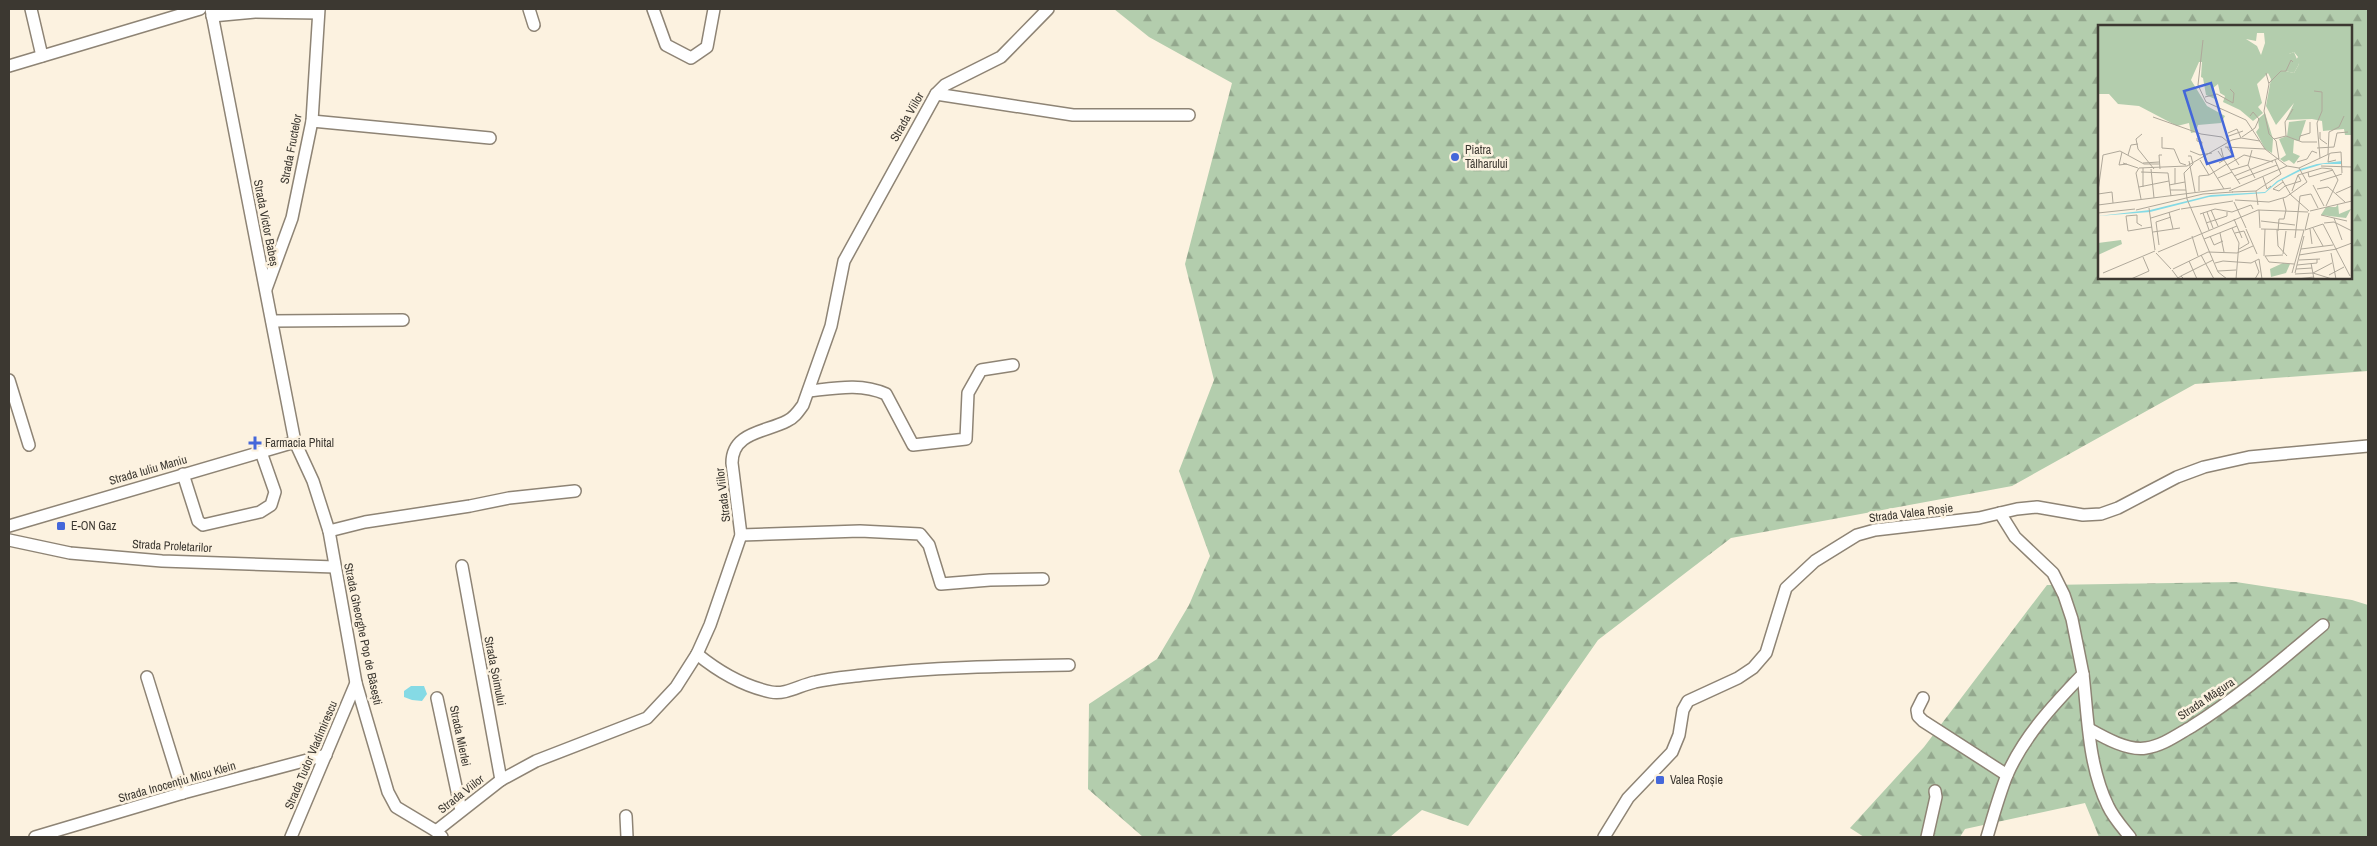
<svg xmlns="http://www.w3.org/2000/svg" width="2377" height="846" viewBox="0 0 2377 846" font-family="'Archivo Narrow',sans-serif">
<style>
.forest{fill:url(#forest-firs);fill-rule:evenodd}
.water{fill:#85dae5}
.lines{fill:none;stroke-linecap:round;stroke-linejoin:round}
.street-casing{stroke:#8e8475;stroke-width:14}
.street{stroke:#fff;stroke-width:11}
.poi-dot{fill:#4467da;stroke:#fcf2e0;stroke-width:2}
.labels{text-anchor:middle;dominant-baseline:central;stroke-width:5;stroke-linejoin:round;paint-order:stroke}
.street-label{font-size:12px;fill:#3c3831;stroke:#fcf2e0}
.poi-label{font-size:12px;fill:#3c3831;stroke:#fcf2e0;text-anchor:start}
.inset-road{fill:none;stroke:#afa89a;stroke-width:1}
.view{fill:#4467da;fill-opacity:0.15;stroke:#4467da;stroke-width:2.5}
.inset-edge{fill:none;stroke:#3c3831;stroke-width:2.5}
</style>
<defs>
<pattern id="forest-firs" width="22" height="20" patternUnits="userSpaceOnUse" patternTransform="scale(1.25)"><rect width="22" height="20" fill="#b3cdad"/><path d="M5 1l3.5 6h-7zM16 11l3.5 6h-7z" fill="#93a78d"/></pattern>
</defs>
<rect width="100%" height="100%" fill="#fcf2e0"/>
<g class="forest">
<path d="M1114,9H2368V371L2195,384L2012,486L1731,538L1598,640L1468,826L1422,810L1390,837H1143L1088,789L1089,704L1157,659L1189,605L1210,556L1179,471L1214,380L1185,264L1232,83L1149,37ZM2100,26H2351V278H2100Z"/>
<path d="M2236,582L2352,600L2368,605V837H2099L2085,803L1965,829L1960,837H1864L1850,828L1924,747L2047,585Z"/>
</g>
<path class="water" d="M411,686H424L427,694L422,701L412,700L404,697V691Z"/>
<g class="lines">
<g class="street-casing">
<g id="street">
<path d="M31,9L42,56"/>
<path d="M211,9L295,442L313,481L329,531L356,683L388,792L396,807L436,831L442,837"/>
<path d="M529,9L534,25"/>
<path d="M653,9L666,45L691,58L707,47L714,9"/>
<path d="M212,16L255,12L318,13"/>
<path d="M9,66L200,9"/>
<path d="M936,94L1073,115H1189"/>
<path d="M312,121L490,138"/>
<path d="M266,289L292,218L312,121L319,9"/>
<path d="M272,321L403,320"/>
<path d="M9,380L29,445"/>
<path d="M809,391C836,388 861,383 886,394L913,445L966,439L968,393L981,370L1013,365"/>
<path d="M183,474L198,521L203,525L260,512L271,505L275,492L261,452"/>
<path d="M9,526L295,442"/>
<path d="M329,531L365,522L470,506L509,498L575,491"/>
<path d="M741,535L860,531L920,534L929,545L941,584L990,580L1043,579"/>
<path d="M9,540L70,553L162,561L335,567"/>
<path d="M462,566L501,780"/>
<path d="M697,654C719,672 743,686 771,692C786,695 800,685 815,682C831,678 848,677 864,675C932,667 1001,666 1069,665"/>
<path d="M2083,674C2088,717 2088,765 2108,806C2113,817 2122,827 2130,837"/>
<path d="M147,677L183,793"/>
<path d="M437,698L461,810"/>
<path d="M1923,698L1917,710L1918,716L1923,721L2007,775"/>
<path d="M2089,729C2105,738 2128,751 2146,748C2162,746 2177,735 2191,727C2239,697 2280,661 2323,625"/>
<path d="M626,816L627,837"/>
<path d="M436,831L501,780L536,761L647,718L676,687L697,654L710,625L741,535L732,463C732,432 766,432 787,421C794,418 798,412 803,405L831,326L844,261L936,94L945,85L1001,57L1048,9"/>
<path d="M35,837L183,793L326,755"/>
<path d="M291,837L356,683"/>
<path d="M1604,837L1628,798L1672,752L1679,735L1683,710L1688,701L1738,678L1753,668L1766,653L1786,588L1815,561L1857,535L1875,530L1979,518L2017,509L2037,507L2083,515L2101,514L2118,508L2177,477L2204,467L2249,457L2368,446"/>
<path d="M1927,837L1936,797L1935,791"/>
<path d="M1987,837C1993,817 1999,795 2007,775C2024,736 2054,704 2083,674L2072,619L2064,595L2053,573L2015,537L2000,513"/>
</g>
</g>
<use href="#street" class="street"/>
</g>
<g class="poi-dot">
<circle cx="1455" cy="157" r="5"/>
<path d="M252.5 435.5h5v5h5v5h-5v5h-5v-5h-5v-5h5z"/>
<rect x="56" y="521" width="10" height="10" rx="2.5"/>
<rect x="1655" y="775" width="10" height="10" rx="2.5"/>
</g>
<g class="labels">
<g class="street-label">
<text transform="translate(907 117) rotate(-60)">Strada Viilor</text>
<text transform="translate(291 149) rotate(-79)">Strada Fructelor</text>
<text transform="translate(266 223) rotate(79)">Strada Victor Babeș</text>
<text transform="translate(148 470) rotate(-16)">Strada Iuliu Maniu</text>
<text transform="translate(723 495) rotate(-97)">Strada Viilor</text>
<text transform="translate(1911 513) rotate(-7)">Strada Valea Roșie</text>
<text transform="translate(172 546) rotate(3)">Strada Proletarilor</text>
<text transform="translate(363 634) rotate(78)">Strada Gheorghe Pop de Băsești</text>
<text transform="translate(495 671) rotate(79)">Strada Șoimului</text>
<text transform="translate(2206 699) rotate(-34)">Strada Măgura</text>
<text transform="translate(460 736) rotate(78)">Strada Mierlei</text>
<text transform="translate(311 755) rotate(-67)">Strada Tudor Vladimirescu</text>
<text transform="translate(177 782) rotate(-16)">Strada Inocențiu Micu Klein</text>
<text transform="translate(461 794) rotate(-38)">Strada Viilor</text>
</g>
<g class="poi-label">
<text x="1465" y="150">Piatra<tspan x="1465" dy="14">Tâlharului</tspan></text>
<text x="265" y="443">Farmacia Phital</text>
<text x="71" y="526">E-ON Gaz</text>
<text x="1670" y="780">Valea Roșie</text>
</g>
</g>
<g transform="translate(2098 25)">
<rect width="254" height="254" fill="#fcf2e0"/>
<path d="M196,27L201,39L196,48L183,45V34H191V29Z" fill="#b3cdad"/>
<path d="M0,0H254L253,110H247L246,104L225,106L224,96L214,94L188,95L196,78L178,100L168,81L173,54L170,48L159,59L164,78L160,82L165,88L155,96L142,85L125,77L127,71L122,68L120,59L115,63L117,74L108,70L105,53L103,52L104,37H101L93,55L109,81L127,91L123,98L100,100L98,107L93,108L91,98L79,101L41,81L20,79L11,69H0ZM159,8H166L167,18L163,30L159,21L148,14L158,16ZM196,27L200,32L197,36L201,39L196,48L183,45V34H191V29Z" fill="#b3cdad" fill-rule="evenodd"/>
<path d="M23,215L24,219L0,230V218Z" fill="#b3cdad"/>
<path d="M240,179L241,189L253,184L248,193L223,190L228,182H238Z" fill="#b3cdad"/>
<path d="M167,88L175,114L174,128L167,124L158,107L161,103L160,94ZM208,95L201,116L196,115L195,128L202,131L196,139L191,135L186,137L182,134L188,130L181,114L189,111L191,97ZM185,238L192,239L188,248L173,252L172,244Z" fill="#b3cdad"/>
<path d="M244,136L243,139H225L202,146L180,157L167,168L111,172L52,187L0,191L52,185L113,170L167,167L179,156L202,144L219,139Z" fill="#85dae5"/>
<path class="inset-road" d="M105,15L100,60L108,77L148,95L167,124L189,141M168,48L171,59L166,86L171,109L178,116M171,58L183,46H188L193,35L195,37M216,66L224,67V86L219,98L222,133M107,72L119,69L135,78L136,68L132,64M55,92L103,109L124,112L131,118M222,107V114L229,119M130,108L139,104L143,113M44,109L38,114L40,124L56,144M188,111L187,97L195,84M64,112V123L76,124L82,138L88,140M128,112L145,106M144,112L157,103L161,94L155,87L152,91M99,113V116L104,117L103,124M176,114L188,111L204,117H219M178,116L181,134M201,116L202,111L212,108V97M127,122L167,124M129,122L141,140M219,123L236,122L239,108L250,107M154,125L150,140L157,153M92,126L102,130L114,128M120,126L142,159M24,127L21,140L29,139M230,129L231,107L241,102L246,91M231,129L230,137L238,135M30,130L33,120L40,119M90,131H93L95,139L86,148L89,174L120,247L129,254M107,133L126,164M102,135L111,150M91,136L97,167M199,137L209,134L214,126L219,128M25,138L40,143M45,138L61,137M121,138L126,135L123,123M129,140L146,130L175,137M223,141L254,142M45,143V162M201,143L233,128L243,127L244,148M53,144L56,173M62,144L61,130H64M133,145L150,140M43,147L70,148M210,147L211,152L235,145M70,148L73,171M136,151L181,133M165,152L169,164L173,161M120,153L134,147M139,155L179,140M184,155L193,170L211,186M222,156L244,149M185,157L175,164L181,166L187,161M77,159V143M71,160L87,157M215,160L226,181M187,161L203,156L200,150M41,162L71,156M219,164L230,162L247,177M72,165H88M0,166L5,130L22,126L46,139H61M101,166V151L111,150L129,139M131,166L189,141L201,143L209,157L188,172L171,177L137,175M158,166L183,149L177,135M194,166L200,150L224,143L234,144L240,155L228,181M134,167L158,166L160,180M238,168L254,161M0,169L14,167L15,178M202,171L213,169L220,183M43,174L38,148L41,143L89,141L134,115L143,113L162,116M136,177L148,203M0,180L133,163M51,183L57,225M83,184L135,176M38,185L105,169L135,167M113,185L120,201M161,185L162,203M212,186L254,176M71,187L75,204M109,187L115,203M0,188L37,184M105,188L111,205M102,189L117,184L134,187L153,180L155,184M223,190L249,196M53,193L82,184M236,193L244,215M136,194L144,213M163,196L197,200M108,198L129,191V187M226,198L236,197L254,206M225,199L252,251M44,201L39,198V190L28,191L30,206L54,202M134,203L141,218L138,254M215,203L225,221M148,204L159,229M163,204L206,205M212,204L214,219M179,205L180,221L189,231M207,205L225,199M207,205L211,188M180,206L181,194H186L188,185L185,173M55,207L82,203M122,208L126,227M137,208L146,206L151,218L141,224M94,211L100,231M112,211L116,220L125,216M197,213L202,171M106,214L139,201M61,220L58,197L73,192M203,224L235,220M238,224L254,218M60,227L160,185L210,187M58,228L73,244M233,228L238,254M185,229L188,206M103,230L116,254M201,230L239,224M166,231L167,204M167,231L171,237L196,239M167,231L185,230M45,232L51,246M161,234L164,254M201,235L222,234M91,236L99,254M117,238L125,236L153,238L161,234M213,238L216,254M199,240L219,238V234M75,244L110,227L139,228L155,221M198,244L214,243M74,245L80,253L83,251L86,254M120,246L138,245M5,248L57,226M194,248L206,205M197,248L206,211M215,248L234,238M197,249L215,248L234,254M231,250L246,242M83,251L115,235M33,254L51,246M157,254L161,247L157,236M199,254L216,252"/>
<path class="view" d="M113,58L135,131L109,139L86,66Z"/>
<rect width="254" height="254" class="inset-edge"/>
</g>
<rect width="2377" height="846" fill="none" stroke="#3c3831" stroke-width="20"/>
</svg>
